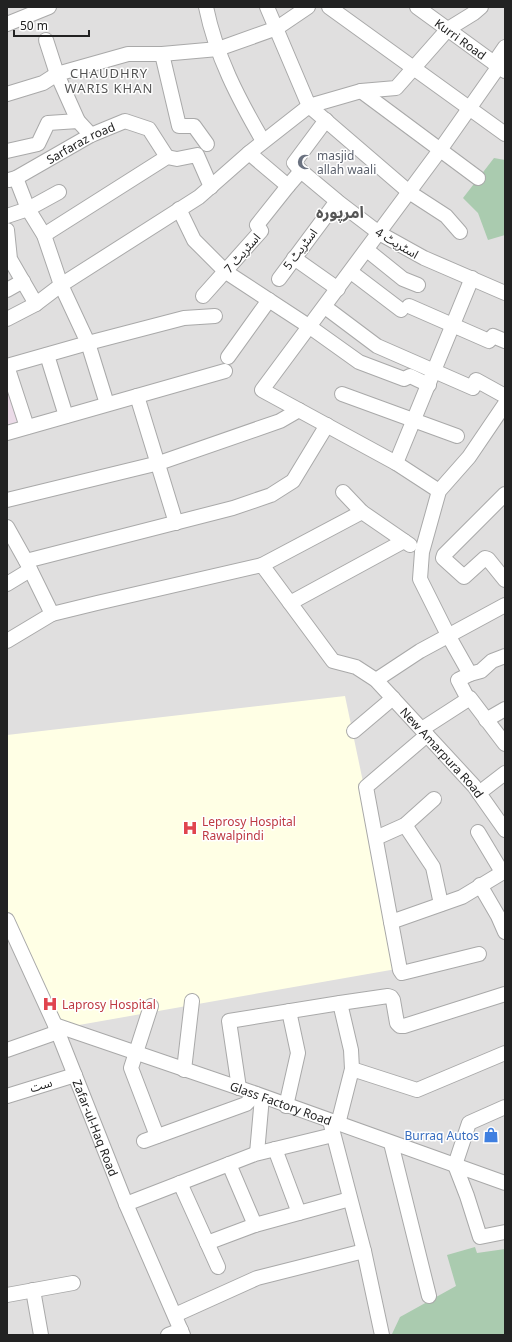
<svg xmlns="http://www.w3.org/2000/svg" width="512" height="1342" viewBox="0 0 512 1342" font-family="'Noto Sans','Noto Sans Arabic',sans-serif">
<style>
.residential{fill:#e0dfdf}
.industrial{fill:#ebdbe8}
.education{fill:#ffffe5}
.cemetery{fill:#aacbaf}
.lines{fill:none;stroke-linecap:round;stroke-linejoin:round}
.minor-casing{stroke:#a9a9a9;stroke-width:16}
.minor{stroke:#fff;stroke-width:14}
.labels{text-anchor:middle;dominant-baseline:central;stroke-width:3;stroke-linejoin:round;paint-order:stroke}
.street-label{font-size:12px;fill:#222;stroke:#fff}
.worship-label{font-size:12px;fill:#5b616d;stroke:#fff;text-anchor:start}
.health-label{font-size:12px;fill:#be3a42;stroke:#fff;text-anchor:start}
.shop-label{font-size:12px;fill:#366cbe;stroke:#fff;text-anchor:end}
.neighbourhood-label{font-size:13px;letter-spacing:1px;fill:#555;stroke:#fff}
.district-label{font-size:16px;font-weight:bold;fill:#555;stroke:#fff}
</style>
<rect width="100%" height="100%" fill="#f2efe9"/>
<rect class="residential" x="7" y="7" width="498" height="1328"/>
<path class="industrial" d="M7,372L25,424L7,431Z"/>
<path class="education" d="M345,696L402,968L62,1028L7,920V735Z"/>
<g class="cemetery">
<path d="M494,158L505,160V235L488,240L478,213L463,198Z"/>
<path d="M475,1247L477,1253L505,1249V1335H393L392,1334L400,1317L456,1286L447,1255Z"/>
</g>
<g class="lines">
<g class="minor-casing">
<g id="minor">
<path d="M206,7C216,56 238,98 263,141"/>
<path d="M267,7L309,106L361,91L396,88L448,29L474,13L481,7"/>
<path d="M329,7L505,134"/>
<path id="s1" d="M417,7L505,71"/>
<path d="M7,24L49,7"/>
<path d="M46,40L57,74L78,121"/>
<path d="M162,54L179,126H194L207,144"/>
<path d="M494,63L505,47"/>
<path d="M361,91L478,178"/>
<path d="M7,94L43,83L57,74L128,54H162L218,49L277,28L308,7"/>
<path d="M326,120L294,163L301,171L337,201L379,233L424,258L505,293"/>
<path d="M7,151L38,144L48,123L78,121L91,135"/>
<path d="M249,153L288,186"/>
<path id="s2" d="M9,180L16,178L91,135L125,121L149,129L167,157"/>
<path d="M179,209L194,240L226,272L310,327L359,362L404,379L410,376L429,385"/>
<path d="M7,216L28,209L59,192"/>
<path d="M7,230L10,259L36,304"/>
<path d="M44,235L167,157L177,159L197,155L211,187"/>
<path d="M367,250L403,279L418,285"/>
<path d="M294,258L338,289"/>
<path d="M351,272L401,310"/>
<path d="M279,279L337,201"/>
<path d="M7,290L23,281"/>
<path d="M203,296L261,231L257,225L288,186L301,171"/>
<path d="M409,306L489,341L493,336L505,341"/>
<path d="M325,307L377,346L473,388L476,380L505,396"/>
<path d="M7,319L36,304L61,285L199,197L249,153L309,106L409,192L446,216L460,232"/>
<path d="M47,355L66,416"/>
<path d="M228,357L269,300"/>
<path d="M7,366L88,343L61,285L44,235L28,209L16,178"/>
<path d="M7,366L27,427"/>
<path d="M342,394L457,436"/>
<path d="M137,396L176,523"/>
<path d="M107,404L88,343L184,318L215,316"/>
<path d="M7,433L225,371"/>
<path d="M396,463L472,278"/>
<path d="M439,491L396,463L262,390L440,150L499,66"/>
<path d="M343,492L362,512L410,545"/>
<path d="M505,494L444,555L443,558L464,577L485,558L488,559L505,580"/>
<path d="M7,500L159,463L280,421L299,410"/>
<path d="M7,527L26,561L52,614L7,641"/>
<path d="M26,561L233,508L271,495L293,481L327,425"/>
<path d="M262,565L362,512"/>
<path d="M7,584L30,570"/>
<path d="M290,603L404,541"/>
<path id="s3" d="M52,614L97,603L262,565L333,661L356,667L376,680L474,786L505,830"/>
<path d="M470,674L481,671L492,661L505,656"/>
<path d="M376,680L420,651L505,605"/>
<path d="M468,699L458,680L470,674L448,635L420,579L422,552L439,491L469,457L505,404"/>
<path d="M486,720L505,709"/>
<path d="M422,729L470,698L505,744"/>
<path d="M354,731L393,698"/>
<path d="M427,735L366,787L391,922L462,897L505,871"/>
<path d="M479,793L505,773"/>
<path d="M405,825L433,867L441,904"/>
<path d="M478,832L502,872"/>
<path d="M376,838L405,825L434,799"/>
<path d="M480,885L498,916L505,932"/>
<path id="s4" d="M7,920L55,1025L126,1204L183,1335"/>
<path d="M391,922L400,970L402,973L479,954"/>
<path d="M340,1003L351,1050L352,1069"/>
<path d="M151,1006L131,1068L157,1136"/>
<path id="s5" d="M55,1025L251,1092L505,1183"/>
<path d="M7,1050L58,1032"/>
<path d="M184,1070L192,1001"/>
<path d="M239,1088L229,1021L340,1003L388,996L391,997L393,1000L397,1023L400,1026H404L505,994"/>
<path d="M7,1096L75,1075"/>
<path d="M286,1106L298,1053L289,1011"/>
<path d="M505,1107L469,1123L455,1165L467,1196L480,1237L505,1232"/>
<path d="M330,1121L364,1251L382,1335"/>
<path d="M338,1124L352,1069L417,1090L505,1053"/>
<path d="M144,1141L246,1104L256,1094"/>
<path d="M391,1143L429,1296"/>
<path d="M275,1149L299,1213"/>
<path d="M257,1153L262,1097"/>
<path d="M229,1164L255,1225"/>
<path d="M180,1183L218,1267"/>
<path d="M126,1204L255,1154L333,1135"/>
<path d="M207,1243L255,1225L350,1199"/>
<path d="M33,1290L41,1335"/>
<path d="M7,1295L73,1283"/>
<path d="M175,1315L257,1278L364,1251"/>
<path d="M168,1335L181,1330"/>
</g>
</g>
<use href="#minor" class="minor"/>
</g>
<defs>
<g id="mosque-bare" transform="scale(1.2)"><path d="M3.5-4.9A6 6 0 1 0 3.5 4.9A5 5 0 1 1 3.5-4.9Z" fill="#6b7280" stroke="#fff" stroke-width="2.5" paint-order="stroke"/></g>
<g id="hospital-bare" transform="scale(1.2)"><path d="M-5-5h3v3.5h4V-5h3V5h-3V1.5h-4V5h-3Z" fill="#e0444e" stroke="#fff" stroke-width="2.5" paint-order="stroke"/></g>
<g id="shop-bare" transform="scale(1.2)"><path d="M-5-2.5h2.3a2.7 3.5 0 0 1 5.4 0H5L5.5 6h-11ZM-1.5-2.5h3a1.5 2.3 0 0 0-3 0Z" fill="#3f7fe0" stroke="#fff" stroke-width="2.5" paint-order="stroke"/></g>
</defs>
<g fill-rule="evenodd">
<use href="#mosque-bare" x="305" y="162"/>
<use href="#hospital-bare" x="190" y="828"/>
<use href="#hospital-bare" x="50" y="1004"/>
<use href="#shop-bare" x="491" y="1135"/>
</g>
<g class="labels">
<g class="street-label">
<text stroke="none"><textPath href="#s1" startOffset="54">Kurri Road</textPath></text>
<text stroke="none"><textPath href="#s2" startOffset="81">Sarfaraz road</textPath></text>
<text transform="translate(397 243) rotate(31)">اسٹریٹ 4</text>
<text transform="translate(300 249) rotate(-53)">اسٹریٹ 5</text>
<text transform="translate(242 253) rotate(-49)">اسٹریٹ 7</text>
<text stroke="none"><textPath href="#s3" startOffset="481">New Amarpura Road</textPath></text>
<text transform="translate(41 1085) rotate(-17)">ست</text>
<text stroke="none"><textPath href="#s5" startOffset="239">Glass Factory Road</textPath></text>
<text stroke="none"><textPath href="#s4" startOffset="226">Zafar-ul-Haq Road</textPath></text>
</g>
<g class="worship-label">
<text x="317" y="155">masjid<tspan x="317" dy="14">allah waali</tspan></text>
</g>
<g class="health-label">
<text x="202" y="821">Leprosy Hospital<tspan x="202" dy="14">Rawalpindi</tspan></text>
<text x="62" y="1004">Laprosy Hospital</text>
</g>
<g class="shop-label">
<text x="479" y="1135">Burraq Autos</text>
</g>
<g class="neighbourhood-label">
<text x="109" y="73">CHAUDHRY<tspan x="109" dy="15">WARIS KHAN</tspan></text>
</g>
<g class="district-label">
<text x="340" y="212">امرپورہ</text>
</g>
</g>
<rect width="512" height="1342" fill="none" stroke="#222222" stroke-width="16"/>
<path d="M14 30v6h75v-6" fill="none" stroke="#222222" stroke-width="2"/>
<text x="20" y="30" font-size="12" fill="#222222" stroke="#ffffff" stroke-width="3" paint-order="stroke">50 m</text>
</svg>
